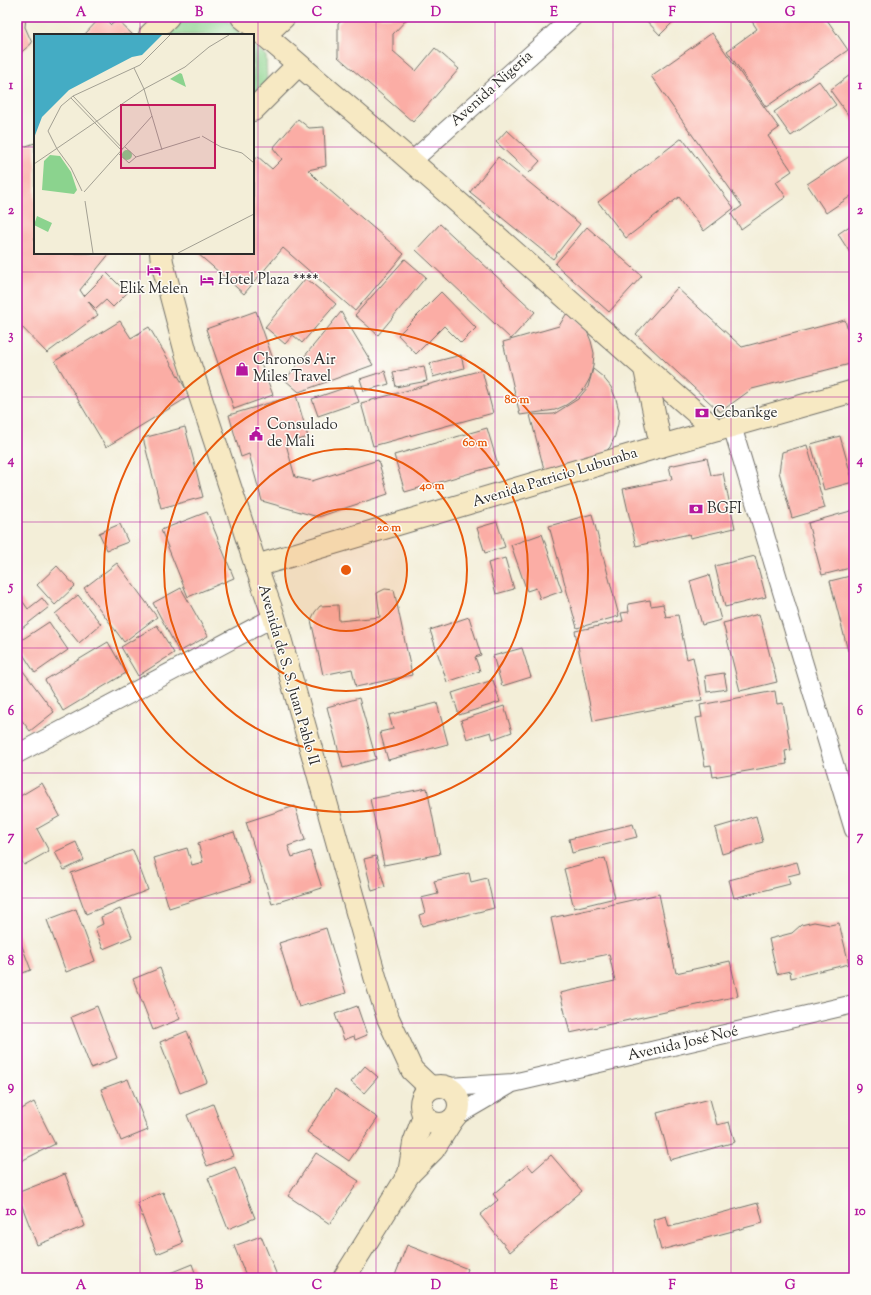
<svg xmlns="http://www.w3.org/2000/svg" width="871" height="1295" viewBox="0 0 871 1295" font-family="'Sorts Mill Goudy',serif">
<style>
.green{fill:#8bd38e;stroke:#5b7f5c}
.building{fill:#fbada5}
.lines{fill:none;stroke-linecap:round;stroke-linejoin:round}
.street-casing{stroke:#716f68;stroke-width:20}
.secondary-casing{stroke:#716f68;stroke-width:24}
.street{stroke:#fff;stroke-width:18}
.secondary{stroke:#f7e9c3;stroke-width:22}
.grid{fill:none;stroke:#b5179e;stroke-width:1;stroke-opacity:0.55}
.ring{fill:none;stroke:#e8590c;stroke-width:2}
.labels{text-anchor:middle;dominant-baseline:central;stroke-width:3;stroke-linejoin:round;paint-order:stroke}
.street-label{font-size:15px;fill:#2b2b2b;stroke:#fdfcf7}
.poi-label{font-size:15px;fill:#2b2b2b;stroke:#fdfcf7;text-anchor:start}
.inset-road{fill:none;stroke:#a3a093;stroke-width:1}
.view{fill:#c2185b;fill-opacity:0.15;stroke:#c2185b;stroke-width:2}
.inset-edge{fill:none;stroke:#2b2b2b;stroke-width:2}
.centre{fill:#e8590c;stroke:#fdfcf7;stroke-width:2}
.ring-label{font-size:12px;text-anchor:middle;font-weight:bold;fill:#e8590c;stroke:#fdfcf7;stroke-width:3;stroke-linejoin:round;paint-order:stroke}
.neatline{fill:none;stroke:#b5179e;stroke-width:1.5}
.grid-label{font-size:13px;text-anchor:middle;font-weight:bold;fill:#b5179e}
</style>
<rect width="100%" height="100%" fill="#fdfcf7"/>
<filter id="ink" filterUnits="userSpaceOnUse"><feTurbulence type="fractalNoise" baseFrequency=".025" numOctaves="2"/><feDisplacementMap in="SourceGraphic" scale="8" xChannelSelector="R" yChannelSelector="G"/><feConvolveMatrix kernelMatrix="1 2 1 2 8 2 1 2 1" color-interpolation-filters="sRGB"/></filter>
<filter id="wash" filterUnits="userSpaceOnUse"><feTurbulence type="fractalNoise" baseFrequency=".012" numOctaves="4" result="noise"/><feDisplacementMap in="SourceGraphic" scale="16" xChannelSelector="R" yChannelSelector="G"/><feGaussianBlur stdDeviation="0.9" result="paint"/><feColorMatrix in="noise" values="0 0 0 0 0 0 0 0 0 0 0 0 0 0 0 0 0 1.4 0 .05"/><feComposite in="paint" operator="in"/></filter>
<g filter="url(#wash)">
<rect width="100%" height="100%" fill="#f3eed8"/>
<g class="green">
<path d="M185,17H223L243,35H167Z"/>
<path d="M253,44L266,56L267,84L253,98Z"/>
</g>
<g id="blocks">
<g class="building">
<path d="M17,17H26L25,27L32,43L17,56Z"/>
<path d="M101,17H103L111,25L117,20L133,35H84Z"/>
<path d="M345,17H407L408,18L393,34V51L416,71L435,48L459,69L413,122L338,57V24Z"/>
<path d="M643,17H678L660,35Z"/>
<path d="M749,17H825L848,50L766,107L727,51L757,29Z"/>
<path d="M712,33L779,128L768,136L792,171L776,182L786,197L741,229L731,214L742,206L651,76Z"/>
<path d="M854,72V123L830,90Z"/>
<path d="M819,81L836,105L791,136L774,112Z"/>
<path d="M298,119L309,128L324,127L326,166L308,170L321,183L404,254L355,311L283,248L244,294L197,253H253V161L257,156L272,169L282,159L273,148Z"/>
<path d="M507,130L540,161L529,173L496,142Z"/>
<path d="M682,138L734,208L704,231L679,197L626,238L598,202Z"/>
<path d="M35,143V253H110L80,290L84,296L107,273L127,293L113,307L106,300L96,309L88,301L98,315L47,353L17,322V149Z"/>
<path d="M850,156L854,162V194L826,213L807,184Z"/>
<path d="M498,157L580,224L553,259L470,192Z"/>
<path d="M854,223V259L838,234Z"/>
<path d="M440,224L535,312L511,339L416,250Z"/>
<path d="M587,227L642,276L609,312L555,264Z"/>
<path d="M405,259L426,277L378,335L355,315Z"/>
<path d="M306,278L336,304L302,343L293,335L285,344L265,327Z"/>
<path d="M677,288L742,347L845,320L854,353V363L752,389L720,412L636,334Z"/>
<path d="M441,292L476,328L461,343L444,326L416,354L398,335Z"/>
<path d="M256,311L273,359L261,363L273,395L234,409L206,329Z"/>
<path d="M568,311L586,329L591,341L594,353L593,366L590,378L584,389L576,398L566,405L555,410L520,415L503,342L559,326Z"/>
<path d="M341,312L373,365L299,392L285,380Z"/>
<path d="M120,321L131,338L149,327L190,396L106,447L55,361Z"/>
<path d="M461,355L464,368L433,377L430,363Z"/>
<path d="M424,366L427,381L396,387L393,372Z"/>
<path d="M593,369L603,377L611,387L616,399L619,411L618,424L615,436L610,447L602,456L545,473L530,415L554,414L578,399L588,387Z"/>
<path d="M482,370L493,413L373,446L361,403Z"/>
<path d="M385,371L389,384L364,391L360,379Z"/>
<path d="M353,385L359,402L318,416L312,399Z"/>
<path d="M296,395L308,437L286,444L295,477L312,481L378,460L388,494L318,517L262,501L249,454L241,457L229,415Z"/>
<path d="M185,427L203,497L161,508L143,438Z"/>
<path d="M487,428L498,465L405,492L394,455Z"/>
<path d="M854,433V443L851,434Z"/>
<path d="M840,436L853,482L824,490L811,444Z"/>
<path d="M807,445L825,508L792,518L779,472L782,452Z"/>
<path d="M707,458L711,475L723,473L735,528L690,538L689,534L636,546L623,489L672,479L669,466Z"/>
<path d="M854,510V567L822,575L808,523Z"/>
<path d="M207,512L234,578L188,597L161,530Z"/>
<path d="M592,514L619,616L577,628L549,526Z"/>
<path d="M497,522L505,547L485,553L477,528Z"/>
<path d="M120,524L128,542L107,550L99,533Z"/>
<path d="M542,534L562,591L540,599L536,588L527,591L511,545Z"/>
<path d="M755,556L766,597L725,607L715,566Z"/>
<path d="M505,558L514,589L496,594L488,563Z"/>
<path d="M117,563L157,617L124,642L84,588Z"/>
<path d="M57,566L75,586L55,605L37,585Z"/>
<path d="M709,575L721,620L702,625L690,581Z"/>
<path d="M854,575V650L848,651L830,581Z"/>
<path d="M181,588L208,636L179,652L153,603Z"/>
<path d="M385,589L394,590L412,675L356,687L352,669L323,675L311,620L315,612L320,606L338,605L339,621L380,617L377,593Z"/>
<path d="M78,595L101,624L79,643L55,614Z"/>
<path d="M42,598L49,607L17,632V603L21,599L28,609Z"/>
<path d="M650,600L651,606L663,604L666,617L678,615L687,659L693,657L702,700L593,721L575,631L623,621L621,613L629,612L628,604Z"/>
<path d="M759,614L777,682L740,691L723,623Z"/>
<path d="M469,617L481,655L475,657L480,671L447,682L430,630Z"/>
<path d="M49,622L68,650L35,673L17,645V643Z"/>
<path d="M157,625L174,653L138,676L121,647Z"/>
<path d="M108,642L126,673L63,711L45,680Z"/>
<path d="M522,648L531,677L502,686L493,656Z"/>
<path d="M17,663L54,712L30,731L17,714Z"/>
<path d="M724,673L727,689L707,692L705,676Z"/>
<path d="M493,680L500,702L459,715L452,693Z"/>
<path d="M775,691L777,704L783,703L791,750L785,751L787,764L713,777L711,765L705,766L696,718L702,717L700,705Z"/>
<path d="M359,698L376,759L343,768L327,707Z"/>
<path d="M437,703L448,744L388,760L380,732L393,729L389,715Z"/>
<path d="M504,706L512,732L493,739L491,732L467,739L461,720Z"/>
<path d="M42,783L60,816L37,829L49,851L24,865L17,852V798Z"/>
<path d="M427,788L440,854L384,865L370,799Z"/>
<path d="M295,806L305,840L288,846L292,857L310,851L322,888L272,904L246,822Z"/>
<path d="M756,816L763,842L722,854L715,828Z"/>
<path d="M633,824L637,837L572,853L569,839Z"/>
<path d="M234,832L251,882L169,908L154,858L187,848L192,865L203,862L198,843Z"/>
<path d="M76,842L84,860L64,870L55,852Z"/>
<path d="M133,850L148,890L86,914L71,873Z"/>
<path d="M376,856L385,887L372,891L364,859Z"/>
<path d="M605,858L615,898L574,908L564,869Z"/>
<path d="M797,862L800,873L788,876L790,884L734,898L729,880Z"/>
<path d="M469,873L471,882L487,878L494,908L422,926L419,915L425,913L421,898L438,894L434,881Z"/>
<path d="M659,894L676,973L730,961L738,996L570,1033L560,993L615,981L609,954L561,964L551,918Z"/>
<path d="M76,909L95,961L66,972L47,920Z"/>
<path d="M120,909L132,937L103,949L95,928L103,924L101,917Z"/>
<path d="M814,922L830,925L839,923L849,964L791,978L790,971L777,974L769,939L792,933L801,925Z"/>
<path d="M326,928L346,993L299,1007L279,943Z"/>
<path d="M17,933L31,970L17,975Z"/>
<path d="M160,968L180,1019L153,1030L133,979Z"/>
<path d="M97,1006L117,1058L91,1068L71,1017Z"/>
<path d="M357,1006L367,1035L355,1040L354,1036L344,1040L335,1014Z"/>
<path d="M187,1031L207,1082L180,1093L160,1042Z"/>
<path d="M365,1066L378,1077L364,1093L351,1082Z"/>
<path d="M128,1079L148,1130L121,1141L101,1089Z"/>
<path d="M335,1089L378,1118L349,1161L307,1132Z"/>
<path d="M710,1099L717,1125L729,1122L735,1142L670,1160L657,1113Z"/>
<path d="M34,1102L55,1144L17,1163V1103L20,1110Z"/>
<path d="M213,1104L233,1156L207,1166L187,1115Z"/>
<path d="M316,1153L359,1181L330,1224L288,1196Z"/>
<path d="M551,1155L582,1191L510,1252L480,1215L498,1200L493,1194L528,1165L533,1171Z"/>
<path d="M235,1167L255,1218L228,1229L208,1178Z"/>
<path d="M65,1174L85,1226L37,1245L17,1193Z"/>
<path d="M163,1192L183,1243L157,1254L137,1203Z"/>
<path d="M758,1203L763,1223L661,1250L653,1220L666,1216L669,1227Z"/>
<path d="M261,1236L278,1278H247L234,1246Z"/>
<path d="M407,1245L468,1269L464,1278H394Z"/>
<path d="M192,1264L197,1278H166L165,1275Z"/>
</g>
</g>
</g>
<g filter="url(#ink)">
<use href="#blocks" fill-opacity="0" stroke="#716f68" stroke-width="1"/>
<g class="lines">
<g class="street-casing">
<g id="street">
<path d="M412,161L573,17"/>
<path d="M732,426L854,830"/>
<path d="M17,754L274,617"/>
<path d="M449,1087L513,1083L854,1004"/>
<path d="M456,1116L509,1085"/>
</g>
</g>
<g class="secondary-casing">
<g id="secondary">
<path d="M242,17C278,45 311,76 346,105C471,211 592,323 716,430"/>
<path d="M150,35L168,17"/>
<path d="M265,35L284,17"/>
<path d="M253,110L298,65"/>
<path d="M161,253L162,262L186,353L256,566L274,617L376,980L388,1018L412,1070L431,1088"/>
<path d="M645,369L661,446"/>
<path d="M256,566L661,446L854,391"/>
<circle cx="440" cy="1105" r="19"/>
<path d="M409,1174L414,1143L424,1116"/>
<path d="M344,1278L409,1174L433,1150L452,1120"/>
</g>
</g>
<use href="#street" class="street"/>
<use href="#secondary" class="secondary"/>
</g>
</g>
<path class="grid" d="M140,17V35M258,17V1278M376,17V1278M495,17V1278M613,17V1278M731,17V1278M17,147H35M253,147H854M140,253V1278M17,272H854M17,397H854M17,522H854M17,648H854M17,773H854M17,898H854M17,1023H854M17,1148H854"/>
<circle cx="346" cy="570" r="61" fill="#e8590c" fill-opacity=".12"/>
<g class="ring">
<circle cx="346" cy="570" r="61"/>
<circle cx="346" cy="570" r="121"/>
<circle cx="346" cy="570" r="182"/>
<circle cx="346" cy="570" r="242"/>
</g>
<defs>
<g id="hotel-bare" transform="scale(1.08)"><path d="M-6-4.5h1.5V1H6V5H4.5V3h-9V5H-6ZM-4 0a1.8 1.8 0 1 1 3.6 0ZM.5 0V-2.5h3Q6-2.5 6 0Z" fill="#b5179e" stroke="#fdfcf7" stroke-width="2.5" paint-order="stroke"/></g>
<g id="shop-bare" transform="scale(1.08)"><path d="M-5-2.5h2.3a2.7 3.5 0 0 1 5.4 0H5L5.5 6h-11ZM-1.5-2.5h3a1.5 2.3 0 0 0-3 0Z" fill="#b5179e" stroke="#fdfcf7" stroke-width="2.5" paint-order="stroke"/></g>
<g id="bank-bare" transform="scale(1.08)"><path d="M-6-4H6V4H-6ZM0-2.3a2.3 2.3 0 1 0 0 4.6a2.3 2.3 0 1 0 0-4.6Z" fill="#b5179e" stroke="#fdfcf7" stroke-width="2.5" paint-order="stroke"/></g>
<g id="civic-bare" transform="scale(1.08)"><path d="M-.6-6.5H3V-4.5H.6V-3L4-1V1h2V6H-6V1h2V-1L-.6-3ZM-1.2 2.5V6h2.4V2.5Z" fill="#b5179e" stroke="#fdfcf7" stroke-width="2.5" paint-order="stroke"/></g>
</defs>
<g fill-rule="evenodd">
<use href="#hotel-bare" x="154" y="270"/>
<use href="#hotel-bare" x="207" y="280"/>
<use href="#shop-bare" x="242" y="369"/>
<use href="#bank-bare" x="702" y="413"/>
<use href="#civic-bare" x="256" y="434"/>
<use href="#bank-bare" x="696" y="509"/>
</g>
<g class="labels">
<g class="street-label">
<text transform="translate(492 89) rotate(-42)">Avenida Nigeria</text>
<text transform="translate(555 478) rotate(-17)">Avenida Patricio Lubumba</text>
<text transform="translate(288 675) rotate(74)">Avenida de S. S. Juan Pablo II</text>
<text transform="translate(683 1044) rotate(-13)">Avenida José Noé</text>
</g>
<g class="poi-label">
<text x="218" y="280">Hotel Plaza ****</text>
<text x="154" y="289" text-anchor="middle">Elik Melen</text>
<text x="253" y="360">Chronos Air<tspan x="253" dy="17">Miles Travel</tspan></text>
<text x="713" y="413">Ccbankge</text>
<text x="267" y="425">Consulado<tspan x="267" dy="17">de Mali</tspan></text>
<text x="707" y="509">BGFI</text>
</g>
</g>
<g transform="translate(34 34)">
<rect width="220" height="220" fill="#f3eed8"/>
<path d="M146,39L148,40L152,53L136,45ZM88 121a5 5 0 1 1 10 0a5 5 0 1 1-10 0ZM16,121L26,122L37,138L43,156L40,160L8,156L10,127ZM3,182L18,189L14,198L0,191Z" fill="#8bd38e"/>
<path d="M0,1H128L108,21L98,23L35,56L8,83L0,104Z" fill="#44acc4"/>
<path class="inset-road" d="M100,34L110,55L128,116M39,62L89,115M37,64L88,117M168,102L187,113L208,119L220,129M91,113L102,123M23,115L14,97L27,72L39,62L106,31L136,1M23,115L37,134L48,157M85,120L95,129L102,123L166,103M0,130L110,55L151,33L175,13L195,1M50,158L118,82M51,167L59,219M144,219L220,180"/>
<path class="view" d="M87,71H181V134H87Z"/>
<rect width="220" height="220" class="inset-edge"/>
</g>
<circle cx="346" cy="570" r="6" class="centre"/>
<g class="ring-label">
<text x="517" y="403">80 m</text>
<text x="475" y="446">60 m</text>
<text x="432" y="489">40 m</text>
<text x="389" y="531">20 m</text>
</g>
<rect width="871" height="1295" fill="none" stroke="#fdfcf7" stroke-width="44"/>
<rect x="22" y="22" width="827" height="1251" class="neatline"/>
<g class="grid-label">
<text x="81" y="16">A</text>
<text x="199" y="16">B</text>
<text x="317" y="16">C</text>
<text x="436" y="16">D</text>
<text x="554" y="16">E</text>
<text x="672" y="16">F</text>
<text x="790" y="16">G</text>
<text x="11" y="89">1</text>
<text x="860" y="89">1</text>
<text x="11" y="214">2</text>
<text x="860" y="214">2</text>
<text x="11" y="339">3</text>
<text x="860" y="339">3</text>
<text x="11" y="464">4</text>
<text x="860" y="464">4</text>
<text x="11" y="590">5</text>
<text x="860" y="590">5</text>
<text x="11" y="715">6</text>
<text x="860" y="715">6</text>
<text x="11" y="840">7</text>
<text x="860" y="840">7</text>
<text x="11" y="965">8</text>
<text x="860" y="965">8</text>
<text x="11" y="1090">9</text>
<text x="860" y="1090">9</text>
<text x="11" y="1215">10</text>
<text x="860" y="1215">10</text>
<text x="81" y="1289">A</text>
<text x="199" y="1289">B</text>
<text x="317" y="1289">C</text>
<text x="436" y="1289">D</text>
<text x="554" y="1289">E</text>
<text x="672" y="1289">F</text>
<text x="790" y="1289">G</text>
</g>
</svg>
